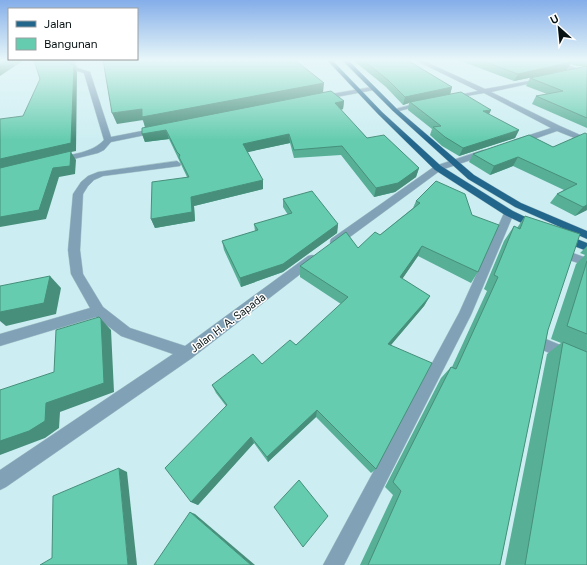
<svg xmlns="http://www.w3.org/2000/svg" width="587" height="565" viewBox="0 0 587 565" font-family="Figtree,sans-serif">
<style>
.lines{fill:none;stroke-linecap:round;stroke-linejoin:round}
.minor-casing{stroke:#accbce;stroke-width:1}
.major-casing{stroke:#accbce;stroke-width:1}
.minor{fill:#81a1b7;fill-rule:evenodd}
.major{fill:#23668c;fill-rule:evenodd}
.wall{fill:#57af96}
.shaded-wall{fill:#478f7a}
.building{fill:#65ccaf;stroke:#478f7a}
.labels{text-anchor:middle;dominant-baseline:central;stroke-width:3;stroke-linejoin:round;paint-order:stroke}
.street-label{font-size:11px;fill:#071214;stroke:#fff}
</style>
<rect width="100%" height="100%" fill="#cceef2"/>
<g class="lines">
<g class="minor-casing">
<g id="minor">
<path d="M71,60H76L75,64L78,68L90,72L111,137L157,128L161,130L160,132L111,142L104,150L98,153L58,163L55,162L54,160L55,158C72,154 92,153 104,140L84,73L74,70L69,64Z"/>
<path d="M415,60H422L485,89L546,78V80L491,92L560,126L587,138V143L557,131L520,144H514V140L551,128L484,93L449,99V97L478,91Z"/>
<path d="M546,60H554L587,72V76Z"/>
<path d="M372,87L374,88V90L320,100L317,98L320,96Z"/>
<path d="M425,101L427,102V104L395,112L392,110Z"/>
<path d="M483,150H486L490,152L489,154L441,170L339,245H331L330,242L331,239L435,166Z"/>
<path d="M177,161L181,164L180,166L103,176L94,180L88,186L83,194L80,250L83,274L103,307L130,328L185,346L308,256L312,255L316,256L318,259L316,262L192,358L6,487L0,490V470L173,354L121,336L96,317L0,346V334L90,308L71,274L68,250L73,194L81,182L88,176L98,172Z"/>
<path d="M509,210L514,213L471,315L344,565H323L459,313L504,213Z"/>
<path d="M570,252L587,258V266L566,259L564,256L566,253Z"/>
<path d="M541,337L587,356V370L536,347L534,343L536,339Z"/>
</g>
</g>
<g class="major-casing">
<g id="major">
<path d="M327,60H332L382,112L441,166L513,211L542,225L543,227L542,229H534L505,215L435,170L378,114Z"/>
<path d="M342,60H348L397,109L474,175L521,203L587,231V239L515,207L468,179L393,111Z"/>
<path d="M562,233L587,243V251L558,240L557,237L558,234Z"/>
</g>
</g>
<use href="#minor" class="minor"/>
<use href="#major" class="major"/>
</g>
<g class="wall">
<path d="M353,60H407L452,87L450,94L491,110L489,114L519,130L515,138L459,156L442,146L430,135L432,129L408,110L409,103L403,105L386,87Z"/>
<path d="M458,60H587V66H577L570,64L567,70L514,81Z"/>
<path d="M587,66V128L532,104L536,96L547,94L526,86L530,78Z"/>
<path d="M323,93L344,101L343,109L341,110L367,138L419,168L416,177L395,192L374,197L341,155L294,158L290,143L247,152L263,189L194,206L195,221L155,228L151,219L187,177L169,139L145,142L142,134L145,128L143,120L117,124Z"/>
<path d="M587,134V210L575,216L550,203L557,194L564,190L513,166L490,175L469,162L473,154L553,147Z"/>
<path d="M436,181L478,272L471,283L418,256L402,279L430,296L424,306L391,345L376,469L371,473L316,417L268,462L254,443L198,505L191,502L226,406L216,393L212,385L262,364L296,345L341,304L300,277V266L358,248L380,235L413,208L416,201Z"/>
<path d="M283,199L338,224L337,233L283,272L241,287L224,250L222,241L255,231L254,224L288,215L283,207Z"/>
<path d="M525,216L548,330L500,565H360L393,495L385,487L441,378L451,367H452L487,291L484,289L504,241L514,226L517,228Z"/>
<path d="M587,246V565H505L547,354L561,343L551,339L576,264L585,255L580,253Z"/>
</g>
<g class="shaded-wall">
<path d="M8,60H24L0,76V66Z"/>
<path d="M571,62L567,70L514,81L518,74Z"/>
<path d="M74,65L77,72L76,151L71,152L76,160L75,174L59,177L46,219L0,227V159Z"/>
<path d="M324,83L323,93L146,129L143,120L117,124L112,113Z"/>
<path d="M452,87L450,95L410,102L409,103L403,105L405,97Z"/>
<path d="M344,101L343,109L334,111L335,103Z"/>
<path d="M491,110L487,118L483,111Z"/>
<path d="M166,130L169,139L145,142L142,134Z"/>
<path d="M519,130L515,138L459,156L463,148Z"/>
<path d="M289,134L290,143L244,153L243,144Z"/>
<path d="M518,157L513,166L490,175L494,166Z"/>
<path d="M419,168L416,177L395,192L374,197L376,188Z"/>
<path d="M263,180V189L194,206L195,221L155,228L151,219L191,197Z"/>
<path d="M587,205V210L575,216L583,207Z"/>
<path d="M338,224L337,233L283,272L241,287L240,278Z"/>
<path d="M422,246L418,256L396,288L400,277Z"/>
<path d="M50,276L61,288L56,314L6,326L0,321V312Z"/>
<path d="M430,296L424,306L384,353L388,344Z"/>
<path d="M101,319L111,330L114,392L60,412L59,428L45,438L0,455V441L46,403Z"/>
<path d="M317,410L316,417L268,462L267,457Z"/>
<path d="M251,437L254,443L198,505L191,502Z"/>
<path d="M119,468L127,472L137,565H128Z"/>
<path d="M190,512L195,514L255,565H251Z"/>
</g>
<g class="building">
<path d="M0,60H8L0,66Z"/>
<path d="M34,60H67L70,64L74,65L71,143L0,159V119L23,116L40,79Z"/>
<path d="M103,60H295L324,83L142,117V109L112,113Z"/>
<path d="M363,60H407L452,87L405,97L388,80Z"/>
<path d="M480,60H565L571,62L518,74Z"/>
<path d="M587,66V118L536,96L563,91L530,78Z"/>
<path d="M331,91L344,101L335,103L367,138L384,135L419,168L398,183L376,188L342,146L294,150L289,134L243,144L263,180L191,197L192,212L151,219L152,182L189,177L179,157L180,155L177,152L166,130L142,134V128Z"/>
<path d="M461,92L491,110L483,111L519,130L463,148L445,137L433,127L441,126L410,102Z"/>
<path d="M585,133L587,134V205L583,207L557,194L577,184L518,157L494,166L473,154L529,135L553,147Z"/>
<path d="M71,151L70,166L53,168L39,210L0,217V168Z"/>
<path d="M436,181L465,194L472,215L499,225L478,272L422,246L400,277L430,296L388,344L432,363L376,469L317,410L267,457L251,437L191,502L165,468L227,405L212,385L253,354L262,364L290,340L296,345L348,297L300,266L346,232L358,248L375,232L380,235L420,203L416,201Z"/>
<path d="M312,191L338,224L283,264L240,278L222,241L258,230L254,224L292,213L283,199Z"/>
<path d="M525,216L580,234L548,330L500,565H368L401,491L393,482L451,367L456,369L498,277L494,275L514,226L520,229Z"/>
<path d="M587,261V334L567,326Z"/>
<path d="M50,276L44,303L0,312V286Z"/>
<path d="M99,317L101,319L104,383L46,403L45,421L29,431L0,441V390L54,372L56,330Z"/>
<path d="M563,342L587,352V565H525Z"/>
<path d="M119,468L128,565H40L52,558L53,496Z"/>
<path d="M299,480L328,516L303,547L274,507Z"/>
<path d="M190,512L251,565H154Z"/>
</g>
<linearGradient id="sky" x2="0" y2="1"><stop stop-color="#84aee9"/><stop offset="0.43" stop-color="#e8f7f9"/><stop offset="1" stop-color="#e8f7f9" stop-opacity="0"/></linearGradient>
<rect width="587" height="140" fill="url(#sky)"/>
<g class="labels">
<g class="street-label">
<text transform="translate(228 323) rotate(-37)">Jalan H. A. Sapada</text>
</g>
</g>
<rect x="8" y="8" width="130" height="52" fill="#ffffff" stroke="#9ca0a1"/>
<rect x="16" y="21" width="20" height="6" fill="#23668c" stroke="#9ca0a1"/>
<text x="44" y="28" font-size="12" fill="#071214">Jalan</text>
<rect x="16" y="38" width="20" height="12" fill="#65ccaf" stroke="#9ca0a1"/>
<text x="44" y="48" font-size="12" fill="#071214">Bangunan</text>
<g transform="translate(559 28) rotate(333)" stroke="#ffffff" stroke-width="3" paint-order="stroke">
<path d="M0-3L7 15L0 10L-7 15Z" fill="#071214"/>
<text y="-6" font-size="11" font-weight="bold" text-anchor="middle" fill="#071214">U</text>
</g>
</svg>
